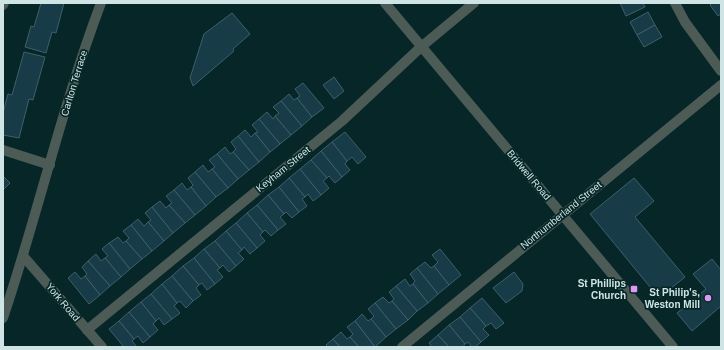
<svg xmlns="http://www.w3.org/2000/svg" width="724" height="350" viewBox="0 0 724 350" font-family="Arial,sans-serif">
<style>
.building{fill:#183c47;stroke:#3c606c}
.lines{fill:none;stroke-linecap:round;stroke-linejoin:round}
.minor{stroke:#4c5b56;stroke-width:10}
.poi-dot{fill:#de98f2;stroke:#062627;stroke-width:1.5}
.labels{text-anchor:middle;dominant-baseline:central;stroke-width:3.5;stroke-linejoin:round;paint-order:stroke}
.street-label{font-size:10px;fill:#cfe4e4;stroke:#062627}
.poi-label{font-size:10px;font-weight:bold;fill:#cfe4e4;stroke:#062627;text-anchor:end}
</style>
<rect width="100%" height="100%" fill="#062627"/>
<g class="building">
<path d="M41,3H64L56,33L52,32L46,53L25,47L31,26L34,27Z"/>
<path d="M620,3H643L645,7L626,16Z"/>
<path d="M712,3H721V14L718,16L710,5Z"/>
<path d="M648,12L655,25L637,35L630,22Z"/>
<path d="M232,13L250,34L233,49L234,51L193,86L190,78L204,34Z"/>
<path d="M655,25L662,37L644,47L637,35Z"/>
<path d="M24,52L45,57L33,100L29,99L19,138L3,135V113L8,94L12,95Z"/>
<path d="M334,77L344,91L334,99L323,85Z"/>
<path d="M303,83L324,108L312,117L297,98L300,96L295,89Z"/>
<path d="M289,94L294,100L297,98L312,117L302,126L281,101Z"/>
<path d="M281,101L302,126L291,135L275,116L279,113L273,107Z"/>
<path d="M267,112L273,119L275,116L291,135L280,144L259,119Z"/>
<path d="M259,119L280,144L270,152L255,133L258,132L252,125Z"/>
<path d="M245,130L251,137L255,133L270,152L259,162L238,136Z"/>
<path d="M345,132L366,157L358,164L352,157L347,161L332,142Z"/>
<path d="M238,136L259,162L249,170L233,152L236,149L231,142Z"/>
<path d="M332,142L347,161L345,164L350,170L342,177L321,151Z"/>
<path d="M225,147L230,154L233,152L249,170L238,179L217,154Z"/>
<path d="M321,151L342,177L335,183L329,176L327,178L311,160Z"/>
<path d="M217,154L238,179L228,188L212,169L215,167L209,160Z"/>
<path d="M311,160L327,178L323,181L329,188L321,195L300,169Z"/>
<path d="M203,165L208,172L212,169L228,188L216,197L195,172Z"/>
<path d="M300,169L321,195L313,201L308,194L305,197L289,178Z"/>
<path d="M195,172L216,197L206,206L191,187L193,185L188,178Z"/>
<path d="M3,176L10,183L3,190Z"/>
<path d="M289,178L305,197L302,199L307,206L299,212L279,187Z"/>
<path d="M634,178L654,201L635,217L685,277L659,298L590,214Z"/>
<path d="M182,183L187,190L191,187L206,206L195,215L174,190Z"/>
<path d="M279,187L299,212L292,218L286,212L284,214L268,195Z"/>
<path d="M174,190L195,215L185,223L169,205L172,203L166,196Z"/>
<path d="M268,195L284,214L280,217L286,224L278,230L257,205Z"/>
<path d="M160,201L166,208L169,205L185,223L173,233L152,207Z"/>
<path d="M257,205L278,230L271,236L265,230L263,232L247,213Z"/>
<path d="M152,207L173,233L164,241L148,222L151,220L145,213Z"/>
<path d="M247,213L263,232L260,235L265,241L257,248L236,223Z"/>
<path d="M138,219L144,226L148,222L164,241L152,251L131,225Z"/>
<path d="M236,223L257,248L250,254L244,247L242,250L226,231Z"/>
<path d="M131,225L152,251L142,259L126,241L129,238L123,231Z"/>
<path d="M226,231L242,250L238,253L244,259L236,266L215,241Z"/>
<path d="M118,237L123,243L126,241L142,259L130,269L109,243Z"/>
<path d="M215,241L236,266L229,272L223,265L220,268L204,249Z"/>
<path d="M109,243L130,269L121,277L105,258L108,256L102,249Z"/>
<path d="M204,249L220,268L217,270L223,277L215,284L194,258Z"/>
<path d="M440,249L461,275L449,285L434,266L438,262L432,255Z"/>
<path d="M96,254L101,261L105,258L121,277L110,286L88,261Z"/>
<path d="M194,258L215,284L207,290L202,283L199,285L183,266Z"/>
<path d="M712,259L721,270V306L692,331L677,313L706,289L693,274Z"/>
<path d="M88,261L110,286L100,295L85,276L87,274L82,267Z"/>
<path d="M425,262L431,268L434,266L449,285L438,294L417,268Z"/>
<path d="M183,266L199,285L196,288L201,295L193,301L172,276Z"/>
<path d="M417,268L438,294L428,303L413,284L415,281L410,274Z"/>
<path d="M75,272L81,279L85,276L100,295L89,304L68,278Z"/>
<path d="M514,272L523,284L522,291L506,303L493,288Z"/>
<path d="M172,276L193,301L186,308L180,301L177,303L162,284Z"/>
<path d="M405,279L410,286L413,284L428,303L417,311L396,286Z"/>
<path d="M162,284L177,303L174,306L180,313L172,319L151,294Z"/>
<path d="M396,286L417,311L408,320L392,301L394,299L389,292Z"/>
<path d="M151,294L172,319L164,325L159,318L156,321L141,302Z"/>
<path d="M383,297L389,303L392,301L408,320L396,329L375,303Z"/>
<path d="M482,298L504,323L496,329L491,323L486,326L470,308Z"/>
<path d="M141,302L156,321L153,324L158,330L150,337L129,312Z"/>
<path d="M375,303L396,329L386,337L371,319L374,316L368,309Z"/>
<path d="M470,308L486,326L483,329L489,335L481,342L460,317Z"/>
<path d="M129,312L150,337L143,343L138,336L134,339L119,321Z"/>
<path d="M362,314L368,321L371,319L386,337L375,347L355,321Z"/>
<path d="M460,317L481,342L475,347H472L468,342L465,344L449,325Z"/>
<path d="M119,321L134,339L132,341L137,347H124L109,329Z"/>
<path d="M355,321L375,347H359L350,337L353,334L347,327Z"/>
<path d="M449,325L465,344L463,347H449L438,335Z"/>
<path d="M341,332L347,339L350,337L359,347H340L333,339Z"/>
<path d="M438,335L449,347H432L429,343Z"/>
<path d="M333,339L340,347H328L326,345Z"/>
</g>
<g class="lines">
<g class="minor">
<path d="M385,3L673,347"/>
<path d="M675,3L685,22L721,71"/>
<path d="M3,5L4,3"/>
<path d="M3,150L50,165"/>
<path d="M24,257L102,347"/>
<path d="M3,318C38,214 62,106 101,3"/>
<path d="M87,330L342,121L421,47L474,3"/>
<path d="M402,347L721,85"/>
</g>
</g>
<g class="poi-dot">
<rect x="630" y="285" width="8" height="8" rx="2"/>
<circle cx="708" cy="298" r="4"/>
</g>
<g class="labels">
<g class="street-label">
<text transform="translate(74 83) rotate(-73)">Carlton Terrace</text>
<text transform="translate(283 169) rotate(-39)">Keyham Street</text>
<text transform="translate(529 175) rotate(50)">Bridwell Road</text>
<text transform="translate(561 215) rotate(-39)">Northumberland Street</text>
<text transform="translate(63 302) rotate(50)">York Road</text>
</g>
<g class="poi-label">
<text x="626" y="283">St Phillips<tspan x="626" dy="12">Church</tspan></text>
<text x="700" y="292">St Philip's,<tspan x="700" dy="12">Weston Mill</tspan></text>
</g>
</g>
<rect width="724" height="350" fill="none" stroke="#cfe4e4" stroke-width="8"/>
</svg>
